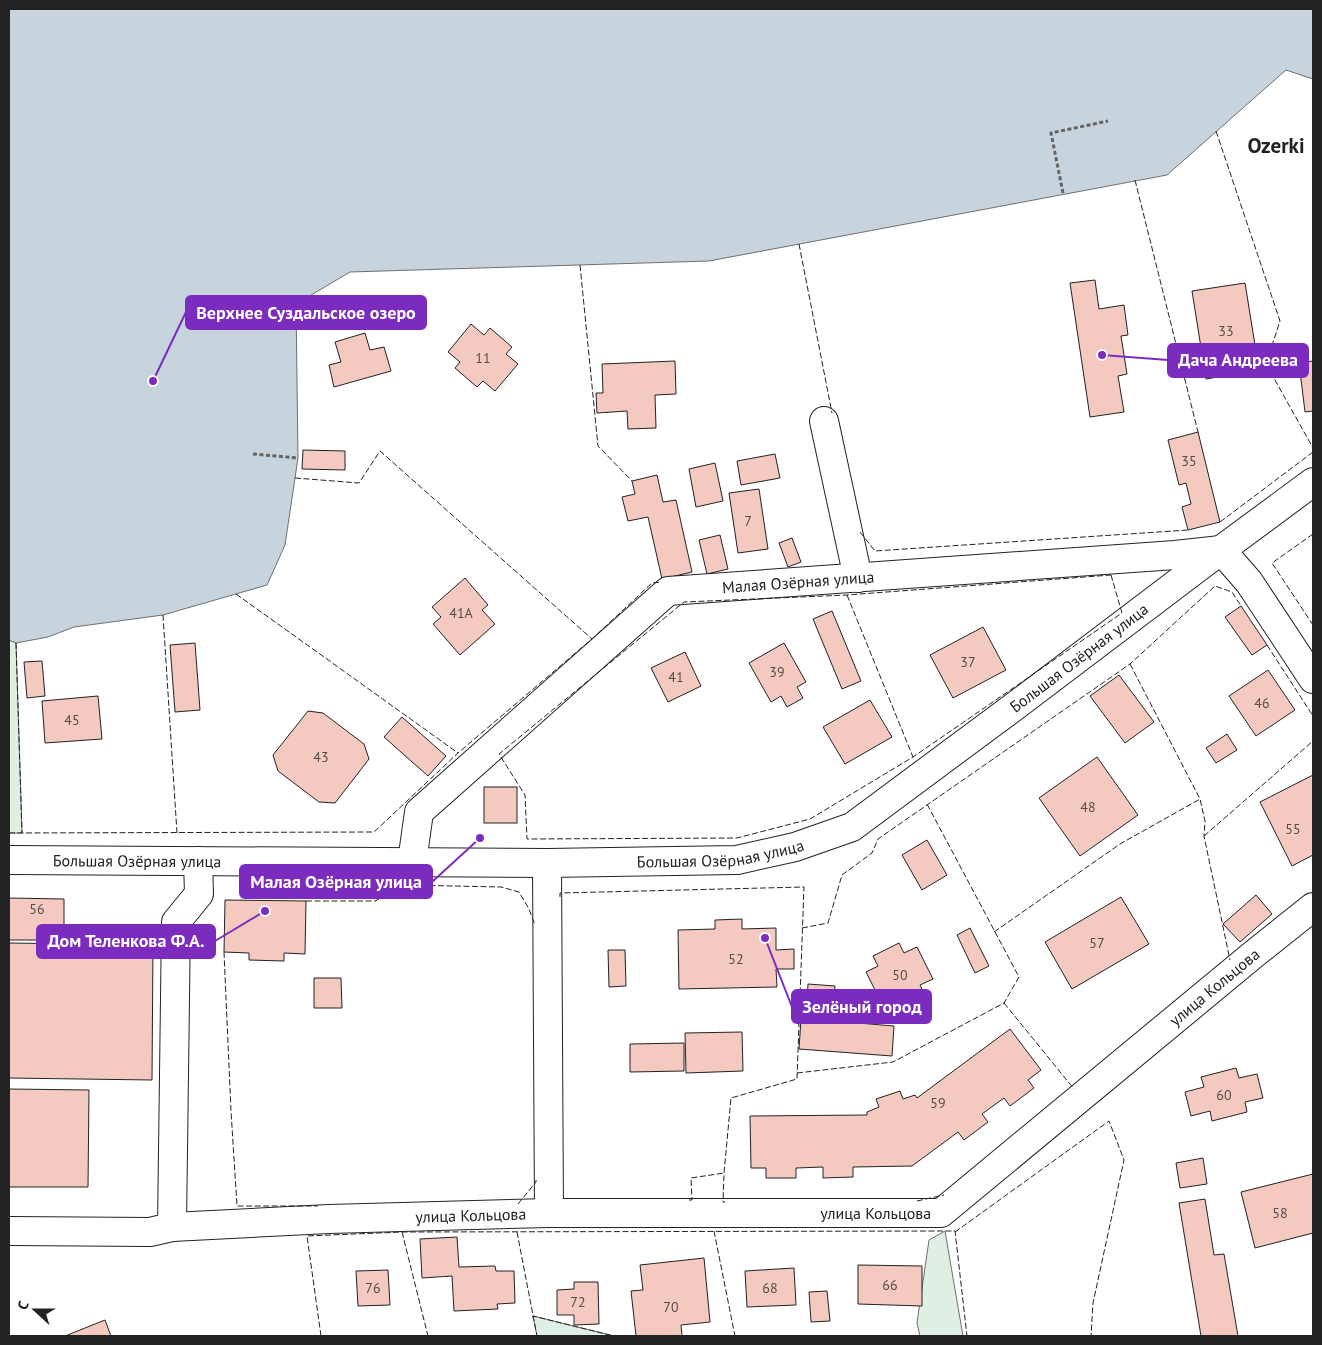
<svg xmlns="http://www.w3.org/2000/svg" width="1322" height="1345" viewBox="0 0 1322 1345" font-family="'PT Sans',sans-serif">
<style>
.green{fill:#e0efe3;stroke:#6f6f6f}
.water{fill:#c7d3dd;stroke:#6f6f6f}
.building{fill:#f3c9c0;stroke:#222}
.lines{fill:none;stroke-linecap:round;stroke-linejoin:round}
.minor-casing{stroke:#222;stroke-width:30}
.path{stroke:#646464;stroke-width:3;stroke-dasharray:4 2.5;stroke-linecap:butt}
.minor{stroke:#fff;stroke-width:28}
.fence{stroke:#222;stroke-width:1;stroke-dasharray:6 2.5;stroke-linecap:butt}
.labels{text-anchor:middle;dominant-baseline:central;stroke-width:4;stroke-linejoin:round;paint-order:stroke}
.number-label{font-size:14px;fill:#564c4a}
.street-label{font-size:16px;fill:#222;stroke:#fff}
.district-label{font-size:21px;font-weight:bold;fill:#222;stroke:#fff}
.leader{fill:none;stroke:#7b2cbf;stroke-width:2}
.callout-dot{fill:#7b2cbf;stroke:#fff;stroke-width:2}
.callout{fill:#7b2cbf;stroke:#7b2cbf;stroke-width:2}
.callout-label{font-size:18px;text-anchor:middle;font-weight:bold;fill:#fff}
</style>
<rect width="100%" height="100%" fill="#fff"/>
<g class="green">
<path d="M9,640L16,643L22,833H9Z"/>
<path d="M945,1231L963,1336H920L917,1323L929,1240Z"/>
<path d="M533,1316L614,1336H537Z"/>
</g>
<path class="water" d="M9,9H1313V79L1286,70L1167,175L709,261L350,272L296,304L298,458L285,545L267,585L163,615L74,627L48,637L16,643L9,640Z"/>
<g class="building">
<path d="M1095,280L1099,309L1124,305L1128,335L1121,336L1127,374L1118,376L1124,412L1090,417L1070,283Z"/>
<path d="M1245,283L1259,370L1206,379L1192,291Z"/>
<path d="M471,324L484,335L490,328L512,347L506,354L518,364L495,391L483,381L477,387L455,368L460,362L448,352Z"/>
<path d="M365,333L370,350L384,347L391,371L334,387L329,365L341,362L335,342Z"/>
<path d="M675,361L676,394L655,395L656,428L628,429L627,411L597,413L596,393H603L602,364Z"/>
<path d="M1313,361V411L1305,412L1299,363Z"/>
<path d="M1198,432L1220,522L1188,530L1182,507L1191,504L1186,483L1179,485L1168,440Z"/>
<path d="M303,450L345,451V470L302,469Z"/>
<path d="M775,454L780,478L741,485L737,461Z"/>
<path d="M715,463L723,501L696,507L689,469Z"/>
<path d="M657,475L663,502L676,500L692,572L662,579L648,517L628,521L622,497L635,494L632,481Z"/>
<path d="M759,489L768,549L738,553L729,493Z"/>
<path d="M720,535L728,569L707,574L699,540Z"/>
<path d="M792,538L801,562L788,567L779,543Z"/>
<path d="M465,578L488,605L482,610L495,624L460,655L433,624L441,617L432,607Z"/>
<path d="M1241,606L1267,645L1252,655L1225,617Z"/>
<path d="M832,611L861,681L842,689L813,619Z"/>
<path d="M983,627L1006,670L953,698L930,655Z"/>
<path d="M195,643L200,710L175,712L170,645Z"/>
<path d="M784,643L806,682L797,687L803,698L787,707L781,696L771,702L749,663Z"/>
<path d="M685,652L701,686L668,702L651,668Z"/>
<path d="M42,661L45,696L27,698L24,662Z"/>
<path d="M1268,670L1295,710L1256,736L1229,696Z"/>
<path d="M1119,675L1154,722L1125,743L1090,696Z"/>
<path d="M98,696L102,739L45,743L42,701Z"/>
<path d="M870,700L892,737L845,764L823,727Z"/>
<path d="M308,711L323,713L364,744L369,759L335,803L319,802L278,771L273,755Z"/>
<path d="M402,717L446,756L428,776L384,737Z"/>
<path d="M1227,734L1237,750L1216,763L1206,748Z"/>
<path d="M1097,757L1138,815L1080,856L1039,798Z"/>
<path d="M1313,775V855L1292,866L1260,802Z"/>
<rect x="484" y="787" width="33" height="36"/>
<path d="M927,840L947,875L922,890L902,855Z"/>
<path d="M1256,895L1272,914L1240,942L1223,924Z"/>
<path d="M1121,897L1149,944L1072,989L1045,942Z"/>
<path d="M9,898L64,899V940H9Z"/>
<path d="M225,900L306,901L305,954L284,953V961L249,960V953L224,952Z"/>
<path d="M742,919V929L776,928V950L794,949V969H776L777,987L679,989L678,930L715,929V920Z"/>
<path d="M970,928L989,966L975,973L957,935Z"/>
<path d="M9,943L153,945L152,1080L9,1078Z"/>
<path d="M899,943L904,953L917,947L933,979L920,985L925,996L899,1008L894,998L882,1004L866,972L878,966L873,956Z"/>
<path d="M608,950H625L626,986L609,987Z"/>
<path d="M314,978H341L342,1008H314Z"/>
<path d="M808,984L835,986L834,1001L807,999Z"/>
<path d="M828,1012L859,1014L858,1023L894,1026L892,1056L799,1049L801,1019L828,1021Z"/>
<path d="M1010,1029L1041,1070L1028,1080L1034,1088L1010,1106L1004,1098L982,1114L988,1122L964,1140L958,1132L912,1166L853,1167V1177L823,1178V1167L796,1168V1178H766V1168H751L750,1116L867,1115V1112L879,1107L876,1099L900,1091L903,1099L915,1095L917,1098Z"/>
<path d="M742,1032L743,1071L686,1073L685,1033Z"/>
<path d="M684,1043V1071L630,1072V1044Z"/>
<path d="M1236,1068L1239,1078L1257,1074L1263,1098L1245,1102L1247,1112L1212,1121L1210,1111L1191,1116L1185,1092L1204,1087L1201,1077Z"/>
<path d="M9,1089L89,1090L88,1187H9Z"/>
<path d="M1203,1158L1207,1184L1180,1188L1176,1163Z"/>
<path d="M1313,1174V1233L1255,1248L1241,1192Z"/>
<path d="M1205,1199L1214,1255L1224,1254L1238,1336H1201L1179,1203Z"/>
<path d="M457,1237L459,1267L495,1266L496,1271H514L515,1303L497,1304L498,1309L454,1311L452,1276L422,1278L420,1239Z"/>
<path d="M704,1258L710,1322L681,1325L682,1336H636L631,1291L643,1290L640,1265Z"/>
<path d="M858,1265L922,1266V1306L858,1304Z"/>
<path d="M794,1268L796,1305L747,1307L745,1271Z"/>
<path d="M388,1270L390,1305L358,1306L356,1271Z"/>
<path d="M574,1282H598L599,1324L574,1325V1315H557V1290L574,1289Z"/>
<path d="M827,1291L830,1321L811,1322L809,1292Z"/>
<path d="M105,1320L111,1336H65Z"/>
</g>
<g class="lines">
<g class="minor-casing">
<g id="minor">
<path d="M824,421L858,578"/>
<path id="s1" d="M9,860L547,863L737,860L795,847L852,827L1023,700L1221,550L1313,482"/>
<path id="s2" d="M412,862L419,812L668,591L1175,555L1221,550L1249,582L1313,679"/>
<path d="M547,863L549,1213"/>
<path id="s3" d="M172,1227L329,1219L549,1213H941L1254,954L1313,907"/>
<path d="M9,1231L150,1232L172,1227L176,922L199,894L198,861"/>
</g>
</g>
<g class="path">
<path d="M1063,193L1051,133L1108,121"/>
<path d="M253,454L298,458"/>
</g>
<use href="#minor" class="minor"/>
<g class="fence">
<path d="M1216,131L1280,321L1266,364L1313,448"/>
<path d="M1135,180L1198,432"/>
<path d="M799,244L832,413"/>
<path d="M580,265L598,446L632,481"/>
<path d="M295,478L359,483L380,451L592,639"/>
<path d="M1220,522L1313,452"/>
<path d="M860,532L875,551L1188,530"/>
<path d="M1313,534L1272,563L1313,625"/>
<path d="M1111,575L1122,613L913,757L810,819L737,838L527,839L525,795L499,754L684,602L847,595Z"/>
<path d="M236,594L458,753"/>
<path d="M847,595L913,757"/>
<path d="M163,615L177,833"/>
<path d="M16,643L22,833"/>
<path d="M1267,645L1313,716"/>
<path d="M1130,664L1200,799L1205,821L1204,836L1230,960"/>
<path d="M9,833L374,832L458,753L592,639L652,583L661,582"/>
<path d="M1204,836L1313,741"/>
<path d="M560,897V893L804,887L797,1079L731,1098L724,1173L723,1202H725"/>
<path d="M306,901H375L405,885L501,887L519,892L529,909L535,925"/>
<path d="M802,928L828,923L842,875L872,853L878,839L1130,664L1215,586L1232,592L1241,606"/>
<path d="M994,932L1120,844L1200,799"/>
<path d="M224,952L231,1111L237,1206H318"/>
<path d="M1004,1003L1074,1089"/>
<path d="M797,1073L893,1062L1004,1003L1019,977L927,804"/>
<path d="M689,1200H692L691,1178L724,1173"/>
<path d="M917,1201L944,1195"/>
<path d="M518,1204L536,1182V1180"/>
<path d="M714,1231L735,1336"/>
<path d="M402,1232L428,1336"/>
<path d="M517,1232L537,1336"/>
<path d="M955,1232L1109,1121L1124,1160L1093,1303L1091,1336"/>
<path d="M533,1318V1316L614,1336"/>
<path d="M321,1336L307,1236L402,1232L945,1231H955L967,1336"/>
</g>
</g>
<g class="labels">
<g class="number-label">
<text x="1226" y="331">33</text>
<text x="483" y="358">11</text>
<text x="1189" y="461">35</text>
<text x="748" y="521">7</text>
<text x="461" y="613">41А</text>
<text x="968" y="662">37</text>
<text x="777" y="672">39</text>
<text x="676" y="677">41</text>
<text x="1262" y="703">46</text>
<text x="72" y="720">45</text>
<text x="321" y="757">43</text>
<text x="1088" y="807">48</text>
<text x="1293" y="829">55</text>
<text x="37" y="909">56</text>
<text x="1097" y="943">57</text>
<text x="736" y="959">52</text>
<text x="900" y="975">50</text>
<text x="1224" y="1095">60</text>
<text x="938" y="1103">59</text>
<text x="1280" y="1213">58</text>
<text x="890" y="1285">66</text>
<text x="373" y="1288">76</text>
<text x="770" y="1288">68</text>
<text x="578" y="1302">72</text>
<text x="671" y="1307">70</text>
</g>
<g class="street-label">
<text stroke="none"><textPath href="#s2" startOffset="514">Малая Озёрная улица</textPath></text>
<text stroke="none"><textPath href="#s1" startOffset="1131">Большая Озёрная улица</textPath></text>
<text stroke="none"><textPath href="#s1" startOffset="712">Большая Озёрная улица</textPath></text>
<text stroke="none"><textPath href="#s1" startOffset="128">Большая Озёрная улица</textPath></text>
<text stroke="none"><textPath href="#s3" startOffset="1124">улица Кольцова</textPath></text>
<text stroke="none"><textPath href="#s3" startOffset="704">улица Кольцова</textPath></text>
<text stroke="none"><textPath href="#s3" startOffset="299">улица Кольцова</textPath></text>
</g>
<g class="district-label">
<text x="1276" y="145">Ozerki</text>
</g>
</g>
<path class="leader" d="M153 381L186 312M1102 355L1168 360M480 838L432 882M265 911L215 941M765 938L792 1007"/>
<g class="callout-dot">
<circle cx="153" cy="381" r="5"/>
<circle cx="1102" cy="355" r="5"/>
<circle cx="480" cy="838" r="5"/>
<circle cx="265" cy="911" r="5"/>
<circle cx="765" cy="938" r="5"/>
</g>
<g class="callout">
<rect x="186" y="296" width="240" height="33" rx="5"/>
<rect x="1168" y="344" width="140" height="33" rx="5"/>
<rect x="240" y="865" width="192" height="33" rx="5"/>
<rect x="37" y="925" width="178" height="33" rx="5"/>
<rect x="792" y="990" width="139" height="33" rx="5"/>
</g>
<g class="callout-label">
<text x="306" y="319">Верхнее Суздальское озеро</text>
<text x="1238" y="366">Дача Андреева</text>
<text x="336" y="888">Малая Озёрная улица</text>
<text x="126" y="947">Дом Теленкова Ф.А.</text>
<text x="862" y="1013">Зелёный город</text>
</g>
<rect width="1322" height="1345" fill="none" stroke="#222222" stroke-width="20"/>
<g transform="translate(35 1310) rotate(291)" stroke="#ffffff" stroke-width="4" paint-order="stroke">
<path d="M0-4L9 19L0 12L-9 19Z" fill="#222222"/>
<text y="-8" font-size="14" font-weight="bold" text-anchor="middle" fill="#222222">С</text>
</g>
</svg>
